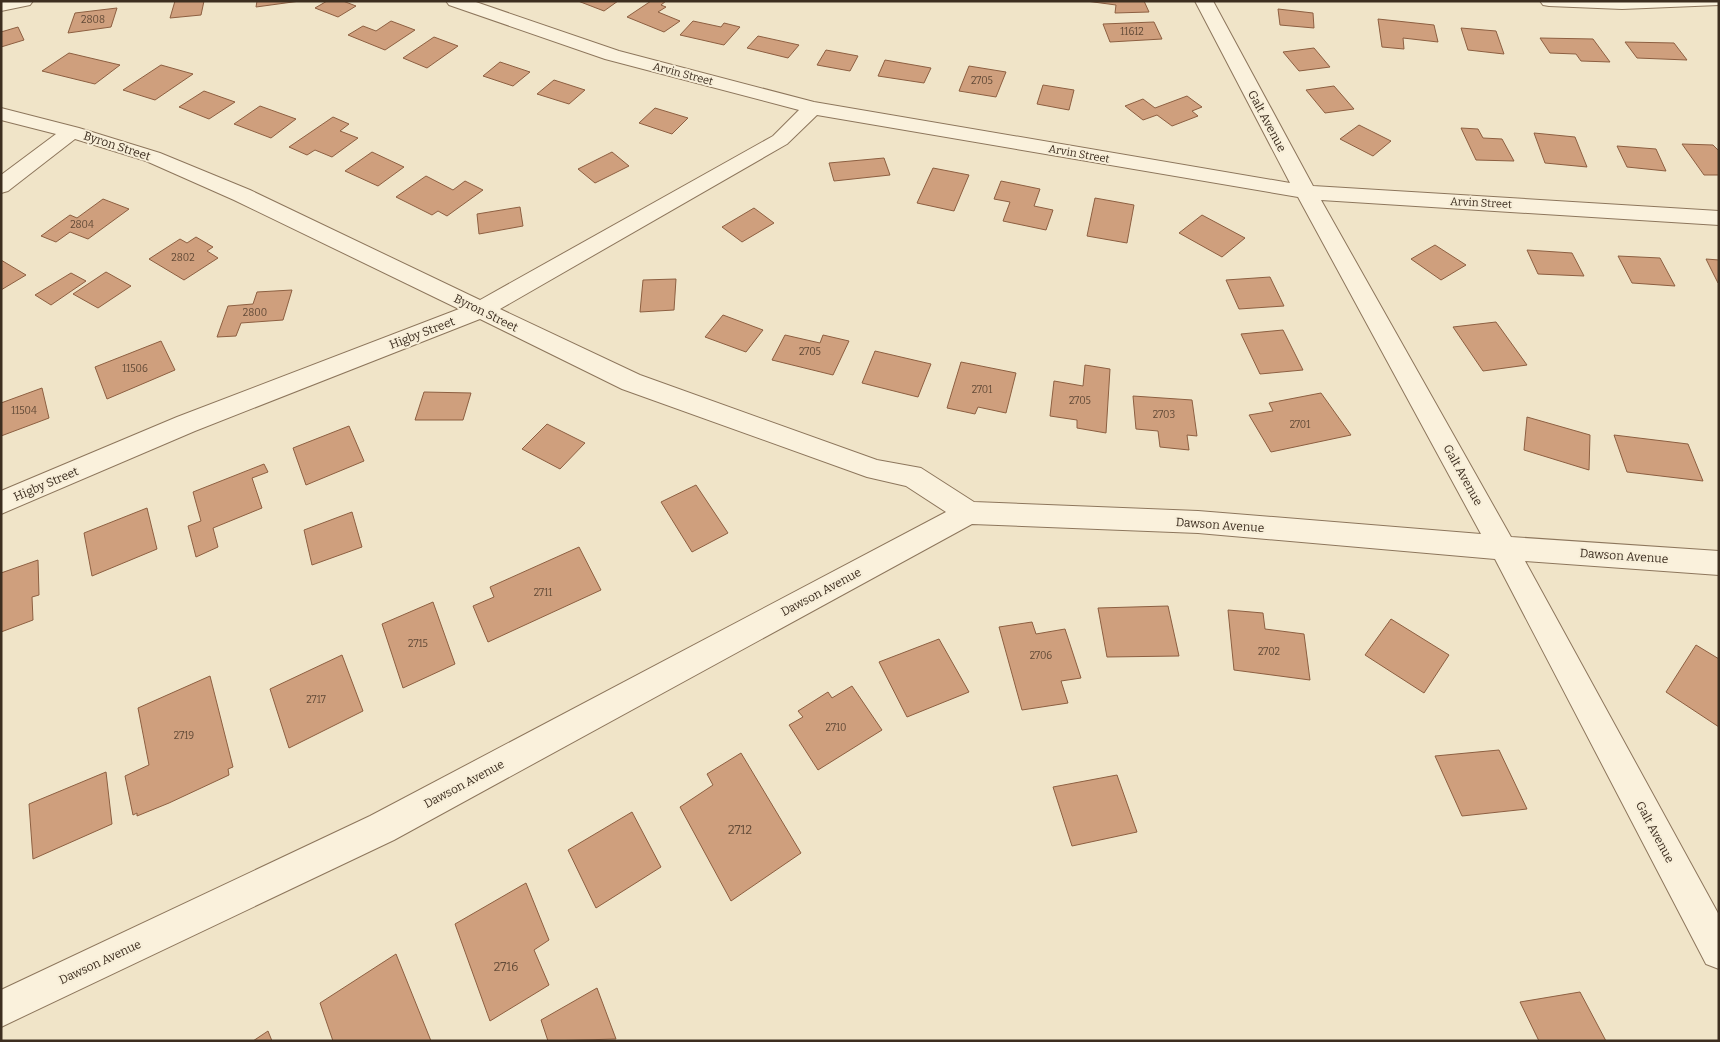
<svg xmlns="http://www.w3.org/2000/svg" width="1720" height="1042" viewBox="0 0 1720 1042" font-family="Bitter,serif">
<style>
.building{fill:#cf9f7d;stroke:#8d5f41}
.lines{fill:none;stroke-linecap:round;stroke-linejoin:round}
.minor-casing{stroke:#8d765c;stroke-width:2}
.minor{fill:#faf1dc;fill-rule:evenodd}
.labels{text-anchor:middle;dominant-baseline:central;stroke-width:4;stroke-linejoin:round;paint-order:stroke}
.number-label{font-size:10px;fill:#624a37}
.far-street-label{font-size:11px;fill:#3d2e20;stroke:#f7eed8}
.street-label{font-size:12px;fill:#3d2e20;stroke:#f7eed8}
.near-number-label{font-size:12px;fill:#624a37}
</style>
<rect width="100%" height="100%" fill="#f0e4c8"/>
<g class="building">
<path d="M175,1H204L201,15L170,18Z"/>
<path d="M257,1H300L256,7Z"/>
<path d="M327,1H343L356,6L338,17L315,8Z"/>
<path d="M578,1H618L604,11Z"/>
<path d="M651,1H666L661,5L666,7L658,12L680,21L664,32L627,17Z"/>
<path d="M1086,1H1144L1149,12L1115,13L1116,5Z"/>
<path d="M117,8L111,27L68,33L75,13Z"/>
<path d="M1278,9L1313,13L1314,28L1280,25Z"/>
<path d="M1378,19L1434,25L1438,42L1403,38L1404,49L1382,47Z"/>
<path d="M391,21L415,30L385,50L348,35L363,26L376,31Z"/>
<path d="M693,21L721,27L724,23L740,27L724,45L680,35Z"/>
<path d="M1154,22L1162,39L1110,42L1103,24Z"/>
<path d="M18,27L24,40L1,47V32Z"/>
<path d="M1461,28L1496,31L1504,54L1468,50Z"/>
<path d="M758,36L799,45L788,58L747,48Z"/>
<path d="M434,37L458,46L427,68L403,58Z"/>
<path d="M1540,38L1593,39L1610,62L1581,61L1576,54L1550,53Z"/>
<path d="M1625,42L1674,43L1687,60L1637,58Z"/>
<path d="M1314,48L1330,67L1299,71L1283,52Z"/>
<path d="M826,50L858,56L850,71L817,65Z"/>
<path d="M69,53L120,65L95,84L42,71Z"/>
<path d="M885,60L931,68L924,83L878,76Z"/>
<path d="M500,62L530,72L513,86L483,76Z"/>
<path d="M161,65L193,74L155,100L123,90Z"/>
<path d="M969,66L1006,72L996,97L959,91Z"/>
<path d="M554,80L585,90L569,104L537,94Z"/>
<path d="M1043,85L1074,90L1069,110L1037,104Z"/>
<path d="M1334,86L1354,109L1325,113L1306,90Z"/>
<path d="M204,91L235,102L209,119L179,107Z"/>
<path d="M1187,96L1202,107L1192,111L1198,116L1172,126L1157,115L1143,120L1125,106L1143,99L1155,108Z"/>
<path d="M260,106L296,119L271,138L234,124Z"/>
<path d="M655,108L688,118L672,134L639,123Z"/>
<path d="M333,117L349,124L340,131L358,138L332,157L315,150L307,155L289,147Z"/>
<path d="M1359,125L1391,141L1373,156L1340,139Z"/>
<path d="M1461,128L1478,129L1483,138L1502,139L1514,161L1476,160Z"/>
<path d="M1534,133L1575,137L1587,167L1545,163Z"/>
<path d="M1682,144L1713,145L1719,151V175H1704Z"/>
<path d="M1617,146L1656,149L1666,171L1627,167Z"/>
<path d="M372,152L404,167L378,186L345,171Z"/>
<path d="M612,152L629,166L595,183L578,169Z"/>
<path d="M884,158L890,175L834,181L829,163Z"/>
<path d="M933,168L969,175L954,211L917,203Z"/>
<path d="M426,176L453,190L465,181L483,190L447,216L438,211L432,215L396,197Z"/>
<path d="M1001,181L1040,189L1034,206L1053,210L1046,230L1003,221L1010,202L994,199Z"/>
<path d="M1095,198L1134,205L1127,243L1087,236Z"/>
<path d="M103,199L129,209L88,239L70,232L56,242L41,236L70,215L77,218Z"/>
<path d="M520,207L523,226L479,234L477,214Z"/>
<path d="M754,208L774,223L742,242L722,227Z"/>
<path d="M1202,215L1245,238L1222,257L1179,233Z"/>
<path d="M196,237L213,247L207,251L218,258L184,280L149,259L180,239L187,243Z"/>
<path d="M1435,245L1466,265L1441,280L1411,259Z"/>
<path d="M1527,250L1572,253L1584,276L1538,274Z"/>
<path d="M1618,256L1660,258L1675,286L1632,283Z"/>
<path d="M1706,259L1719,260V284L1718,283Z"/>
<path d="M1,260L26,275L1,290Z"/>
<path d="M106,272L131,286L98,308L73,294Z"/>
<path d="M71,273L86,281L51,305L35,295Z"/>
<path d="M1270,277L1284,306L1239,309L1226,280Z"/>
<path d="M676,279L674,310L640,312L643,280Z"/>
<path d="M292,290L283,320L241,323L236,336L217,337L228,306L253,304L257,292Z"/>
<path d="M723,315L763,330L746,352L705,337Z"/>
<path d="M1496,322L1527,365L1483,371L1453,327Z"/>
<path d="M1283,330L1303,370L1260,374L1241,334Z"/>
<path d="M785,335L820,343L823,335L849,341L833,375L772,360Z"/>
<path d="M161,341L175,370L107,399L95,367Z"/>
<path d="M875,351L931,364L918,397L862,383Z"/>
<path d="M961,362L1016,373L1006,413L978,407L975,414L947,408Z"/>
<path d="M1085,365L1110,369L1106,433L1077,428V420L1050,416L1054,381L1083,386Z"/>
<path d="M42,388L49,418L1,436V403Z"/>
<path d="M424,392L471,393L463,420H415Z"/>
<path d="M1321,393L1351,435L1271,452L1249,415L1273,411L1269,403Z"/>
<path d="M1133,396L1192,400L1197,436L1187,435L1189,450L1160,447L1158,431L1136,429Z"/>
<path d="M1527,417L1590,435L1589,470L1524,450Z"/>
<path d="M547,424L585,443L560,469L522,449Z"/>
<path d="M349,426L364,461L306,485L293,448Z"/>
<path d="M1614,435L1688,444L1703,481L1627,472Z"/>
<path d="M264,464L268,472L252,478L262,508L213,528L218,547L196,557L188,526L201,521L193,492Z"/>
<path d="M696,485L728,533L692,552L661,502Z"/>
<path d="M147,508L157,549L92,576L84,533Z"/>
<path d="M352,512L362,547L312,565L304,530Z"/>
<path d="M579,547L601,590L488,642L473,606L494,597L490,587Z"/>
<path d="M38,560L39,595L32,597L33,620L1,632V573Z"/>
<path d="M433,602L455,664L403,688L382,624Z"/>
<path d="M1168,606L1179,656L1107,657L1098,608Z"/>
<path d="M1228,610L1263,613L1265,629L1304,634L1310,680L1234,670Z"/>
<path d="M1391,619L1449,655L1424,693L1365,655Z"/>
<path d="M1032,622L1036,634L1065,629L1081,678L1061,681L1068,703L1022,710L999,627Z"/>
<path d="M939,639L969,692L907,717L879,662Z"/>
<path d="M1696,645L1719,659V727L1666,692Z"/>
<path d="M342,655L363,711L289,748L270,689Z"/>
<path d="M210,676L233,767L228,769L229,775L169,803L137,816V813L133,815L125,776L149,765L138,708Z"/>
<path d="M852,686L882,730L818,770L789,725L803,717L798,711L828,692L832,698Z"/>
<path d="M1499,750L1527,809L1462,816L1435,756Z"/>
<path d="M741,753L801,853L731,901L680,807L713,785L707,774Z"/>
<path d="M106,772L112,824L33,859L29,804Z"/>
<path d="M1117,775L1137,832L1072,846L1053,787Z"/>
<path d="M632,812L661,867L596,908L568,850Z"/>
<path d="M526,883L549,940L534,950L549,985L490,1021L455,924Z"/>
<path d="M396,954L431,1041H333L320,1003Z"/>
<path d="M597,988L616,1039L548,1041L541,1020Z"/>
<path d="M1580,992L1606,1041H1539L1520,1002Z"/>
<path d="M268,1031L272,1041H253Z"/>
</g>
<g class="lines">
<g class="minor-casing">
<g id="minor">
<path d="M1,1H33L30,5L1,11Z"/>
<path d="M446,1H473L619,51L814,102L1290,183L1195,1H1213L1313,186L1719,211V225L1321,200L1511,537L1719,551V575L1525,561L1719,915V969L1706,964L1495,559L1198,533L972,524L394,840L1,1027V990L370,816L946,512L906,486L867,477L622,389L480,319L195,431L1,514V491L177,417L459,309L234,200L146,161L75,139L8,191L1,193V175L56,134L1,120V108L79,128L160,153L250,190L480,300L773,136L799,110L605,59L449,5ZM817,115L1298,197L1481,534L1198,511L974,502L921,468L877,460L640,375L500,309L787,144Z"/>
<path d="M1540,1H1719V5L1622,9L1549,6L1543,5Z"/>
</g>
</g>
<use href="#minor" class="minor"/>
</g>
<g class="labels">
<g class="number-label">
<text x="93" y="20">2808</text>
<text x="1132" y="32">11612</text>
<text x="982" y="81">2705</text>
<text x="82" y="225">2804</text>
<text x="183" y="258">2802</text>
<text x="255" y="313">2800</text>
<text x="810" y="352">2705</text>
<text x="135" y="369">11506</text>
<text x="982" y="390">2701</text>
<text x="1080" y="401">2705</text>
<text x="24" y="411">11504</text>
<text x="1164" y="415">2703</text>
<text x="1300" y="425">2701</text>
<text x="543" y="593">2711</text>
<text x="418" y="644">2715</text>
<text x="1269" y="652">2702</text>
<text x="1041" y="656">2706</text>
<text x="316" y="700">2717</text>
<text x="836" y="728">2710</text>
<text x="184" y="736">2719</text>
</g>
<g class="far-street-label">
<text transform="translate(683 74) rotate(15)">Arvin Street</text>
<text transform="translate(1079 154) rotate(10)">Arvin Street</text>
<text transform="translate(1481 203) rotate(3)">Arvin Street</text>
</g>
<g class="street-label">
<text transform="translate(1267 121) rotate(62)">Galt Avenue</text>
<text transform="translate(117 146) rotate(18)">Byron Street</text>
<text transform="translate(486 313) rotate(26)">Byron Street</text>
<text transform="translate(422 333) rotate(-21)">Higby Street</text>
<text transform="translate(1463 475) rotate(61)">Galt Avenue</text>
<text transform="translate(46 484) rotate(-23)">Higby Street</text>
<text transform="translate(1220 525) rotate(4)">Dawson Avenue</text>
<text transform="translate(1624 556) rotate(4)">Dawson Avenue</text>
<text transform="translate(821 592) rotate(-28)">Dawson Avenue</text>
<text transform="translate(464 784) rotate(-28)">Dawson Avenue</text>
<text transform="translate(1655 832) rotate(62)">Galt Avenue</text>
<text transform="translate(100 962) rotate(-25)">Dawson Avenue</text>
</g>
<g class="near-number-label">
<text x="740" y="830">2712</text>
<text x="506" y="967">2716</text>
</g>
</g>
<rect width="1720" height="1042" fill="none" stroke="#3d2e20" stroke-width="5"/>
</svg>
